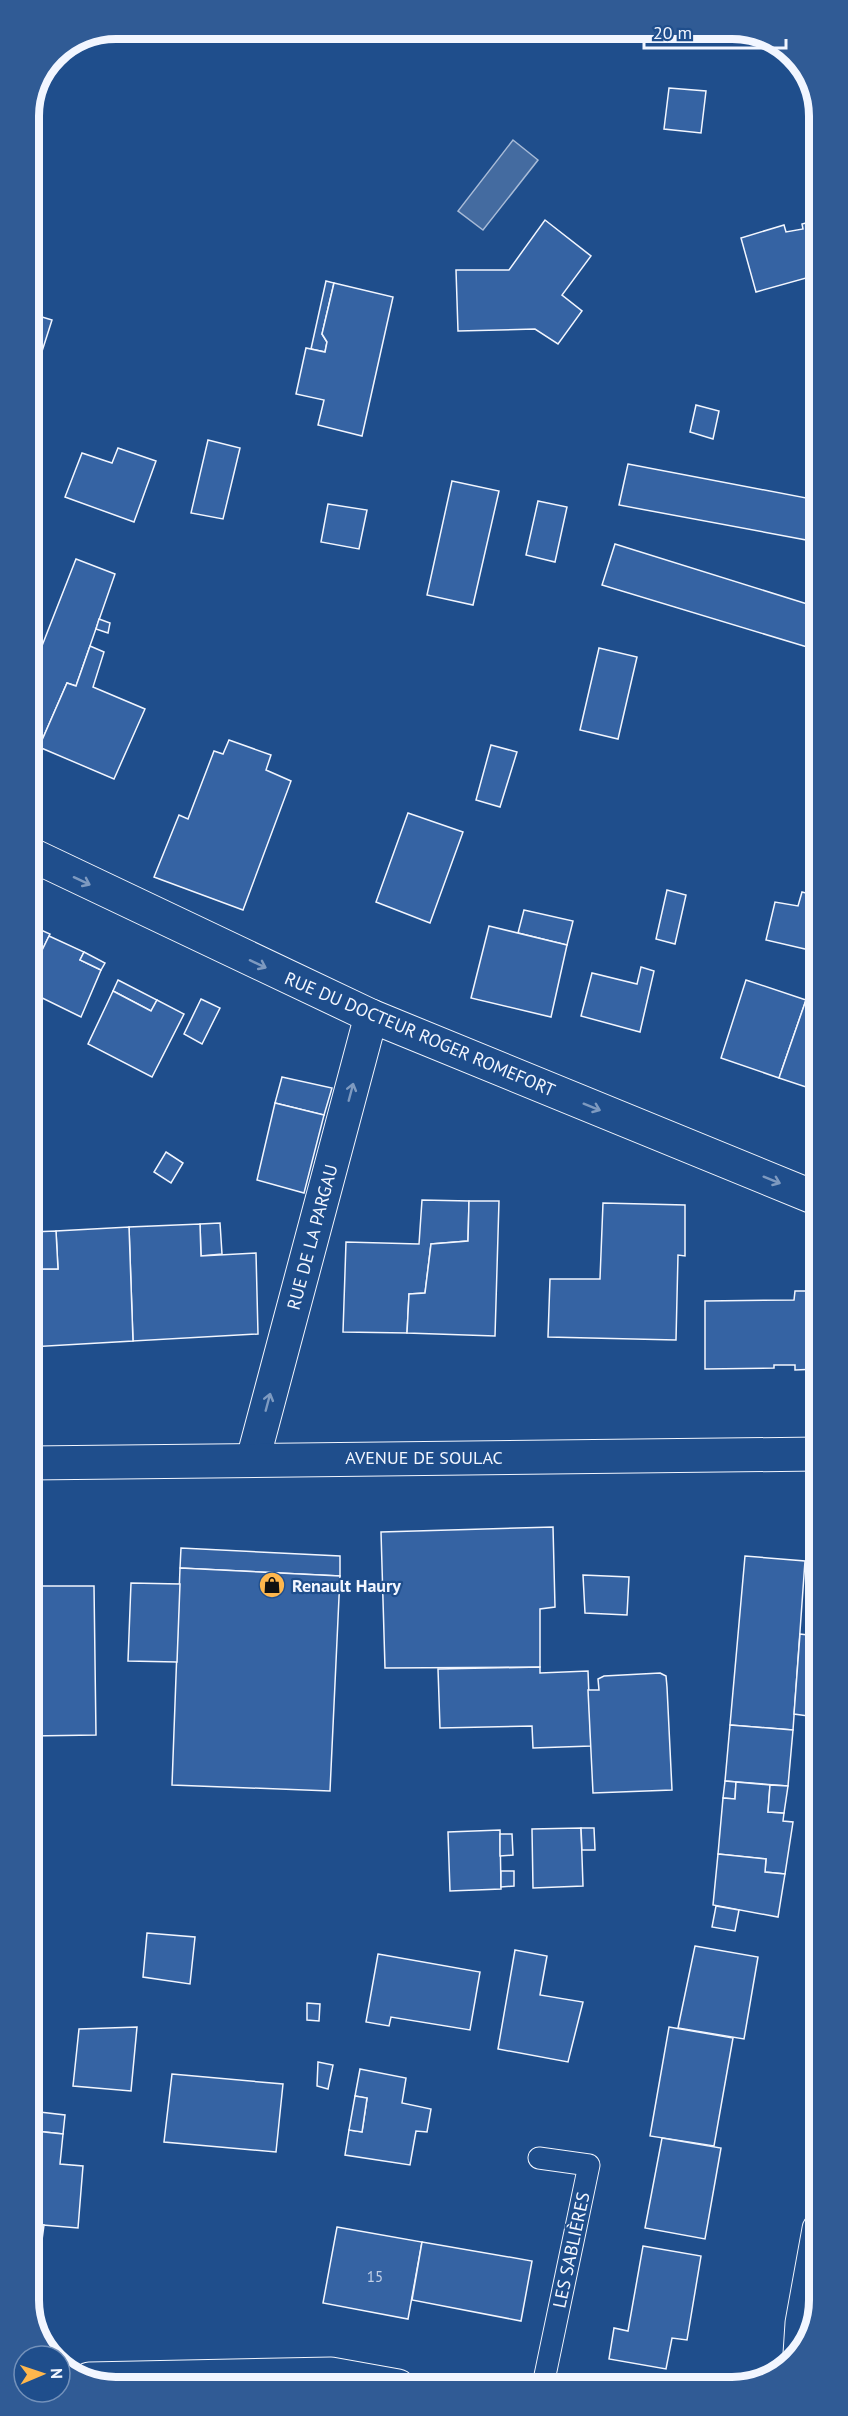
<svg xmlns="http://www.w3.org/2000/svg" width="848" height="2416" viewBox="0 0 848 2416" font-family="'PT Sans',sans-serif">
<style>
.water{fill:#446ba0;stroke:#a8bbd7;stroke-width:1.5}
.building{fill:#3563a3;stroke:#f2f6ff;stroke-width:1.5}
.lines{fill:none;stroke-linecap:round;stroke-linejoin:round}
.service-casing{stroke:#f2f6ff;stroke-width:23}
.minor-casing{stroke:#f2f6ff;stroke-width:35}
.secondary-casing{stroke:#f2f6ff;stroke-width:35}
.service{stroke:#1f4e8c;stroke-width:21}
.minor{stroke:#1f4e8c;stroke-width:33}
.secondary{stroke:#1f4e8c;stroke-width:33}
.oneway{stroke:#7e9ac0}
.labels{text-anchor:middle;dominant-baseline:central;stroke-width:4.5;stroke-linejoin:round;paint-order:stroke}
.number-label{font-size:15px;fill:#c3d1e8}
.street-label{font-size:18px;fill:#f2f6ff;stroke:#1f4e8c}
.poi-label{font-size:18px;font-weight:bold;fill:#f2f6ff;stroke:#1f4e8c;text-anchor:start}
.rim{fill:none;stroke:#f2f6ff;stroke-width:8}
</style>
<rect width="100%" height="100%" fill="#1f4e8c"/>
<path class="water" d="M513,140L538,160L483,230L458,211Z"/>
<g class="building">
<path d="M520,29H538L523,35Z"/>
<path d="M669,88L706,91L701,133L664,129Z"/>
<path d="M545,220L591,256L562,295L582,311L558,344L535,329L458,331L456,270H509Z"/>
<path d="M817,220V275L756,292L741,238L784,225L786,232L803,229L802,224Z"/>
<path d="M326,281L334,283L322,334L327,342L325,352L311,349Z"/>
<path d="M334,283L393,297L362,436L318,425L324,400L296,394L306,348L325,352L327,342L322,334Z"/>
<path d="M29,313L52,320L29,392Z"/>
<path d="M696,405L719,411L713,439L690,432Z"/>
<path d="M208,440L240,448L223,519L191,513Z"/>
<path d="M118,448L156,461L134,522L65,497L82,453L112,463Z"/>
<path d="M628,464L817,500V542L619,505Z"/>
<path d="M452,481L499,491L473,605L427,595Z"/>
<path d="M538,501L567,507L555,562L526,555Z"/>
<path d="M328,504L367,510L359,549L321,542Z"/>
<path d="M615,544L817,607V650L602,585Z"/>
<path d="M76,559L115,574L76,686L67,683L39,747L30,743L29,679Z"/>
<path d="M99,619L110,623L108,633L96,629Z"/>
<path d="M90,646L104,652L93,687L145,709L114,779L39,747L67,683L76,686Z"/>
<path d="M599,648L637,657L618,739L580,730Z"/>
<path d="M229,740L271,755L266,770L291,781L243,910L154,877L179,815L188,819L214,751L223,754Z"/>
<path d="M491,745L517,752L500,807L476,800Z"/>
<path d="M408,813L463,832L430,923L376,902Z"/>
<path d="M667,890L686,895L675,944L656,939Z"/>
<path d="M802,892L818,896V952L766,940L775,902L798,906Z"/>
<path d="M524,910L573,921L567,945L518,933Z"/>
<path d="M30,925L50,934L30,976Z"/>
<path d="M489,926L567,945L551,1017L471,998Z"/>
<path d="M49,936L84,952L80,960L101,970L81,1017L30,992V975Z"/>
<path d="M84,952L105,963L101,970L80,960Z"/>
<path d="M641,967L654,971L640,1032L581,1016L592,973L637,984Z"/>
<path d="M118,980L157,1000L151,1011L113,991Z"/>
<path d="M746,980L806,1000L779,1078L721,1058Z"/>
<path d="M113,991L151,1011L157,1000L184,1014L152,1077L88,1044Z"/>
<path d="M201,999L220,1008L202,1044L184,1034Z"/>
<path d="M806,1000L818,1004V1091L779,1078Z"/>
<path d="M282,1077L332,1088L324,1115L275,1103Z"/>
<path d="M30,1101L40,1106L30,1128Z"/>
<path d="M275,1103L324,1115L304,1193L257,1180Z"/>
<path d="M166,1152L183,1163L171,1183L154,1172Z"/>
<path d="M422,1200L469,1201L468,1241L431,1244L425,1293L409,1294L407,1333L343,1332L346,1242L419,1244Z"/>
<path d="M469,1201H499L495,1336L407,1333L409,1294L425,1293L431,1244L468,1241Z"/>
<path d="M603,1203L685,1205V1256L678,1255L676,1340L548,1337L550,1279H600Z"/>
<path d="M220,1223L222,1254L201,1256L200,1224Z"/>
<path d="M200,1224L201,1256L256,1253L258,1334L133,1341L129,1227Z"/>
<path d="M129,1227L133,1341L30,1347V1269H58L56,1231Z"/>
<path d="M56,1231L58,1269H30V1232Z"/>
<path d="M795,1291H818V1369L795,1370V1365H774V1368L705,1369V1301L794,1300Z"/>
<path d="M553,1527L555,1607L540,1609V1667L385,1668L381,1532Z"/>
<path d="M181,1548L340,1556V1576L180,1568Z"/>
<path d="M745,1556L805,1561L793,1730L730,1725Z"/>
<path d="M180,1568L340,1576L330,1791L172,1785Z"/>
<path d="M583,1575L629,1577L627,1615L585,1613Z"/>
<path d="M131,1583L180,1584L177,1662L128,1661Z"/>
<path d="M31,1586H94L96,1735L31,1736Z"/>
<path d="M800,1634L816,1636L808,1716L794,1714Z"/>
<path d="M540,1667V1673L588,1671L591,1746L533,1748L532,1726L440,1728L438,1669Z"/>
<path d="M660,1673L666,1676L667,1687L672,1790L593,1793L588,1690H599L598,1679L604,1676Z"/>
<path d="M730,1725L793,1730L788,1786L725,1781Z"/>
<path d="M725,1781L736,1782L735,1799L723,1798Z"/>
<path d="M736,1782L770,1785L768,1812L784,1813L783,1821L793,1822L785,1874L765,1872L766,1859L718,1854L723,1798L735,1799Z"/>
<path d="M770,1785L788,1786L784,1813L768,1812Z"/>
<path d="M581,1828L583,1886L533,1888L532,1829Z"/>
<path d="M581,1828H594L595,1850H582Z"/>
<path d="M500,1830L501,1889L450,1891L448,1832Z"/>
<path d="M500,1834H512L513,1855L500,1856Z"/>
<path d="M718,1854L766,1859L765,1872L785,1874L778,1917L713,1905Z"/>
<path d="M501,1871H514V1886L501,1887Z"/>
<path d="M716,1906L739,1910L735,1931L712,1927Z"/>
<path d="M147,1933L195,1937L190,1984L143,1977Z"/>
<path d="M695,1946L758,1957L744,2039L678,2028Z"/>
<path d="M515,1950L547,1956L540,1995L583,2002L568,2062L498,2049Z"/>
<path d="M378,1954L480,1972L470,2030L391,2017L389,2026L366,2022Z"/>
<path d="M307,2003L320,2004L319,2021L307,2020Z"/>
<path d="M137,2027L131,2091L73,2086L79,2029Z"/>
<path d="M669,2027L733,2038L714,2146L650,2136Z"/>
<path d="M318,2062L333,2065L328,2089L317,2086Z"/>
<path d="M360,2069L406,2078L402,2103L431,2109L427,2132L416,2131L410,2165L345,2155L349,2130L362,2132L367,2098L355,2096Z"/>
<path d="M172,2074L283,2084L276,2152L164,2142Z"/>
<path d="M355,2096L367,2098L362,2132L349,2130Z"/>
<path d="M31,2111L65,2115L63,2134L35,2131L31,2126Z"/>
<path d="M31,2126L35,2131L63,2134L60,2164L83,2166L78,2228L31,2224Z"/>
<path d="M662,2138L721,2148L705,2239L645,2228Z"/>
<path d="M31,2224L44,2225L42,2240L31,2239Z"/>
<path d="M337,2227L422,2242L408,2319L323,2303Z"/>
<path d="M422,2242L532,2261L521,2321L412,2300Z"/>
<path d="M643,2246L701,2256L687,2340L672,2338L666,2369L609,2359L614,2328L628,2331Z"/>
</g>
<g class="lines">
<g class="service-casing">
<path id="service" d="M539,2158L589,2165L543,2385"/>
</g>
<g class="minor-casing">
<g id="minor">
<path d="M30,854L371,1016L818,1199"/>
<path d="M253,1459L371,1016"/>
<path d="M89,2379L331,2374L398,2386"/>
</g>
</g>
<g class="secondary-casing">
<g id="secondary">
<path d="M30,1463L818,1454"/>
<path d="M800,2354L802,2323L819,2229"/>
</g>
</g>
<use href="#service" class="service"/>
<use href="#minor" class="minor"/>
<use href="#secondary" class="secondary"/>
</g>
<defs><path id="oneway-shaft" d="M-6 0H5M1.5-3L5.5 0L1.5 3" fill="none" stroke-width="1.6" stroke-linecap="round" stroke-linejoin="round" transform="scale(1.5)"/></defs>
<g class="oneway">
<use href="#oneway-shaft" transform="translate(82 881) rotate(25)"/>
<use href="#oneway-shaft" transform="translate(258 964) rotate(25)"/>
<use href="#oneway-shaft" transform="translate(351 1092) rotate(-75)"/>
<use href="#oneway-shaft" transform="translate(592 1107) rotate(22)"/>
<use href="#oneway-shaft" transform="translate(772 1180) rotate(22)"/>
<use href="#oneway-shaft" transform="translate(268 1402) rotate(-75)"/>
</g>
<defs>
<g id="shop-disc" transform="scale(1.35)"><circle r="9.5" fill="#ffb74d" stroke="#1f4e8c"/><path d="M-5-2.5h2.3a2.7 3.5 0 0 1 5.4 0H5L5.5 6h-11ZM-1.5-2.5h3a1.5 2.3 0 0 0-3 0Z" fill="#111"/></g>
</defs>
<g fill-rule="evenodd">
<use href="#shop-disc" x="272" y="1585"/>
</g>
<g class="labels">
<g class="number-label">
<text x="375" y="2276">15</text>
</g>
<g class="street-label">
<text transform="translate(420 1034) rotate(23)">RUE DU DOCTEUR ROGER ROMEFORT</text>
<text transform="translate(312 1237) rotate(-75)">RUE DE LA PARGAU</text>
<text x="424" y="1457">AVENUE DE SOULAC</text>
<text transform="translate(571 2250) rotate(-78)">LES SABLIÈRES</text>
</g>
<g class="poi-label">
<text x="292" y="1585">Renault Haury</text>
</g>
</g>
<path d="M0 0H848V2416H0ZM116 39H732A77 77 0 0 1 809 116V2300A77 77 0 0 1 732 2377H116A77 77 0 0 1 39 2300V116A77 77 0 0 1 116 39Z" fill="#305b95" fill-rule="evenodd"/>
<path class="rim" d="M116 39H732A77 77 0 0 1 809 116V2300A77 77 0 0 1 732 2377H116A77 77 0 0 1 39 2300V116A77 77 0 0 1 116 39Z"/>
<g transform="translate(42 2374) rotate(88)"><circle r="28" fill="#1f4e8c" stroke="#7391ba" stroke-width="1.5"/>
<path d="M0-4.5L10 22L0 15L-10 22Z" fill="#ffb74d"/>
<text y="-9" font-size="16" font-weight="bold" text-anchor="middle" fill="#f2f6ff">N</text>
</g>
<path d="M644 39v9h142v-9" fill="none" stroke="#f2f6ff" stroke-width="3"/>
<text x="653" y="39" font-size="18" fill="#f2f6ff" stroke="#1f4e8c" stroke-width="4.5" paint-order="stroke">20 m</text>
</svg>
